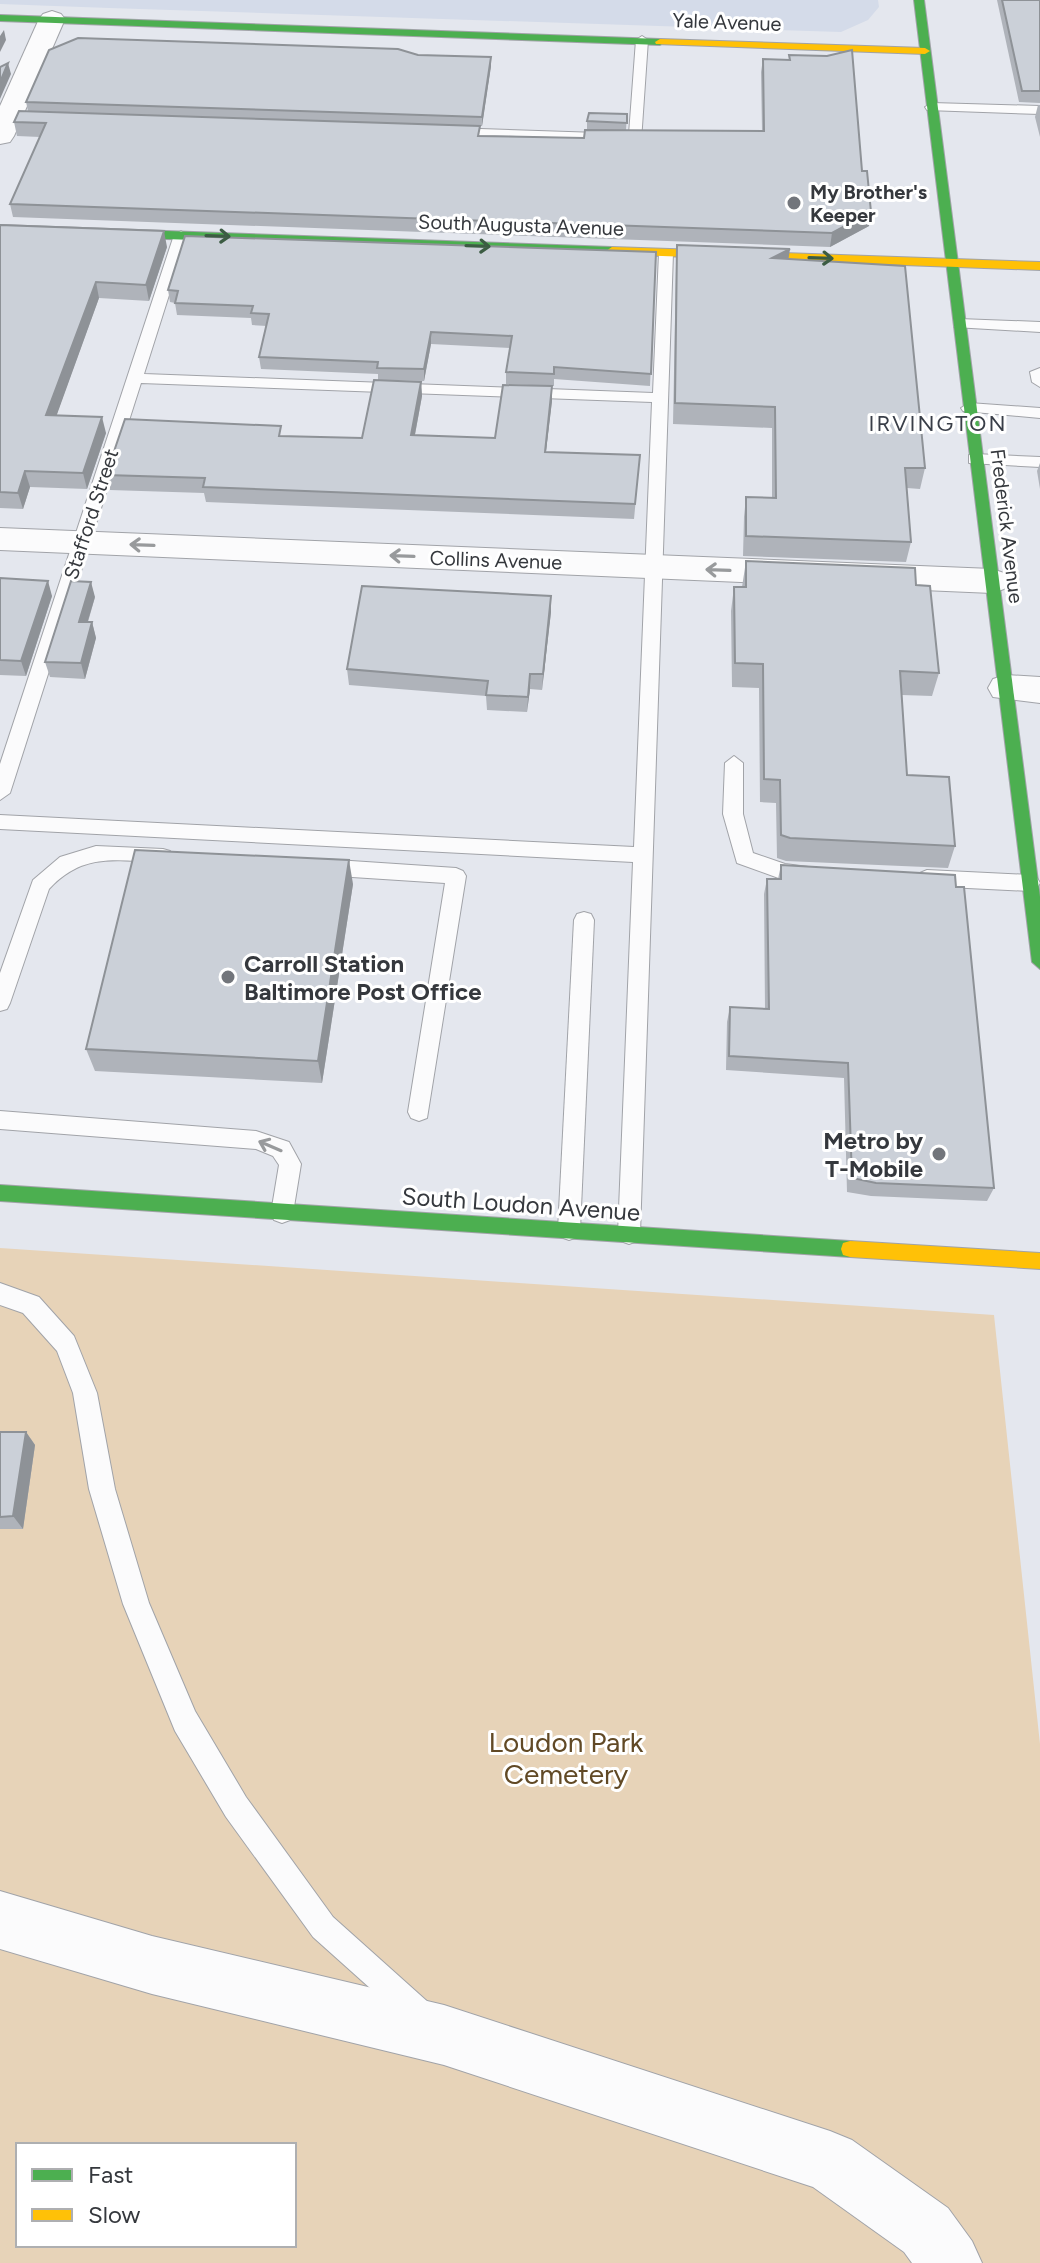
<svg xmlns="http://www.w3.org/2000/svg" width="1040" height="2263" viewBox="0 0 1040 2263" font-family="Figtree,sans-serif">
<style>
.built{fill:#d4dbe9}
.green{fill:#e7d3b8;fill-rule:evenodd}
.lines{fill:none;stroke-linecap:round;stroke-linejoin:round}
.lane-casing{stroke:#a1a3a8;stroke-width:2}
.street-casing{stroke:#a1a3a8;stroke-width:2}
.fast-casing{stroke:#a1a3a8;stroke-width:2}
.slow-casing{stroke:#a1a3a8;stroke-width:2}
.lane{fill:#fbfbfc;fill-rule:evenodd}
.street{fill:#fbfbfc;fill-rule:evenodd}
.fast{fill:#4caf50;fill-rule:evenodd}
.slow{fill:#ffc107;fill-rule:evenodd}
.wall{fill:#afb3ba}
.shaded-wall{fill:#8e9297}
.building{fill:#cbd0d8;stroke:#8e9297;stroke-width:2}
.oneway{stroke:#3c5c43}
.oneway2{stroke:#989a9c}
.poi-dot{fill:#72757b;stroke:#fff;stroke-width:3}
.labels{text-anchor:middle;dominant-baseline:central;stroke-width:6;stroke-linejoin:round;paint-order:stroke}
.far-street-label{font-size:20px;fill:#35383d;stroke:#fff}
.far-poi-label{font-size:20px;font-weight:bold;fill:#35383d;stroke:#fff;text-anchor:start}
.far-neighbourhood-label{font-size:22px;letter-spacing:2px;fill:#393e48;stroke:#fff}
.poi-label{font-size:24px;font-weight:bold;fill:#35383d;stroke:#fff;text-anchor:start}
.street-label{font-size:24px;fill:#35383d;stroke:#fff}
.near-park-label{font-size:28px;fill:#614925;stroke:#fff}
</style>
<rect width="100%" height="100%" fill="#e4e7ee"/>
<path class="built" d="M0,0H878L879,7L868,20L841,32L109,8L0,4Z"/>
<path class="green" d="M0,1248L994,1315L1040,1744V2263H0ZM18,2145H294V2245H18Z"/>
<g class="lines">
<g class="lane-casing">
<g id="lane">
<path d="M642,36L648,40L641,141L451,136L444,132L451,128L629,134L636,40Z"/>
<path d="M932,103L1040,106V114L927,110L925,107Z"/>
<path d="M181,231L188,235L144,374L653,393L659,253L666,249L673,253L640,1234L637,1241L629,1244L621,1241L618,1234L633,862L0,829V815L634,847L652,402L141,383L10,793L0,800V764L174,235Z"/>
<path d="M959,319L1040,322V332L954,327V321Z"/>
<path d="M1040,368V387L1032,382L1030,372Z"/>
<path d="M969,403L1040,408V418L963,411L961,408Z"/>
<path d="M975,454L1040,457V467L969,463V455Z"/>
<path d="M734,756L743,763V814L753,853L785,864L816,868L819,873L816,878L784,880L737,863L723,814L725,763Z"/>
<path d="M96,846L163,849L170,851L173,856L170,861L163,863C117,860 83,852 49,889L10,1003L7,1009L0,1011V973L33,880L60,857Z"/>
<path d="M321,859L456,868L463,871L466,876L427,1118L419,1121L411,1118L408,1112L445,883L321,875L314,872L311,867L314,862Z"/>
<path d="M927,870L1030,875L1037,878L1040,883L1037,888L1030,891L927,886L920,883L917,878L920,873Z"/>
<path d="M584,912L591,914L594,920L580,1230L577,1237L569,1240L561,1237L558,1230L574,920L577,914Z"/>
<path d="M0,1111L256,1131L289,1142L301,1164L293,1213L290,1220L282,1223L274,1220L271,1213L279,1165L273,1156L256,1149L0,1129Z"/>
<path d="M0,1283L39,1297L74,1336L97,1393L115,1489L149,1603L195,1711L246,1797L333,1917L429,2003L434,2013L429,2023L419,2028L409,2023L313,1937L226,1817L175,1731L123,1604L89,1489L73,1393L57,1351L23,1313L0,1305Z"/>
</g>
</g>
<g class="street-casing">
<g id="street">
<path d="M52,11L61,14L65,19L14,136L10,142L0,144V106L39,19L43,14Z"/>
<path d="M0,528L992,569L1004,573L1009,581L1004,589L992,593L0,550Z"/>
<path d="M1006,675L1040,677V703L993,697L988,688L993,679Z"/>
<path d="M0,1891L152,1936L444,2005L830,2131L852,2140L948,2208L972,2241L982,2263H912L904,2252L813,2187L444,2065L152,1994L0,1949Z"/>
</g>
</g>
<g class="fast-casing">
<g id="fast">
<path d="M914,0H924L1040,897V969L1032,962Z"/>
<path d="M0,15L660,39L665,42L660,45L0,21Z"/>
<path d="M0,225L612,247L618,251L612,255L0,233Z"/>
<path d="M0,1185L850,1241L857,1243L859,1249L857,1255L850,1257L0,1201Z"/>
</g>
</g>
<g class="slow-casing">
<g id="slow">
<path d="M660,39L925,48L930,51L925,54L656,44L655,42Z"/>
<path d="M612,247L1040,262V270L608,254L606,251Z"/>
<path d="M850,1241L1040,1253V1269L850,1257L843,1255L841,1249L843,1243Z"/>
</g>
</g>
<use href="#lane" class="lane"/>
<use href="#street" class="street"/>
<use href="#fast" class="fast"/>
<use href="#slow" class="slow"/>
</g>
<g class="wall">
<path d="M997,0H1040V103L1019,102Z"/>
<path d="M418,55L491,57V66L482,126L28,111L26,102Z"/>
<path d="M789,55L862,171L871,212L869,226L830,247L13,217L10,204L40,137L17,136L14,122L584,138L587,130V121L627,114L626,130L762,131L761,72L763,59L789,60Z"/>
<path d="M1038,105H1040V137L1035,117Z"/>
<path d="M0,225L167,247L149,301L99,298L56,416L106,433L87,489L30,487L23,509L0,508Z"/>
<path d="M677,245L789,259L925,468L920,489L907,488L911,542L906,562L743,556L744,517L746,497L772,498V428L673,424L676,265Z"/>
<path d="M656,252L650,386L554,379V386L506,384V372L510,348L431,344L424,381L378,380V374L261,369L259,357L267,326L252,325L251,318L177,315L175,303L170,302L168,290Z"/>
<path d="M421,382L422,396L415,435L495,438L552,401L546,452L640,455L634,519L206,502L204,493L110,490L106,475L282,436L362,438Z"/>
<path d="M1040,463V489L1037,471Z"/>
<path d="M746,561L916,585L939,673L932,696L902,695L907,775L955,846L948,868L786,861L777,858L776,803L760,802L759,688L732,687L731,611L734,587H742Z"/>
<path d="M0,578L52,596L26,676L0,675Z"/>
<path d="M551,596V612L542,690L530,689L527,712L487,710L486,696L349,685L347,669Z"/>
<path d="M95,597L88,622H92L96,638L85,679L50,677L45,662Z"/>
<path d="M781,865L994,1188L987,1201L871,1196L847,1192L844,1078L726,1070L727,1022L730,1007L765,1009L764,894L767,879H778Z"/>
<path d="M353,884L322,1083L95,1071L86,1049Z"/>
<path d="M0,1432H26L35,1445L23,1529H0Z"/>
</g>
<g class="shaded-wall">
<path d="M4,30L6,40L0,52V36Z"/>
<path d="M491,57V66L482,126V117Z"/>
<path d="M8,63L11,74L0,99V82Z"/>
<path d="M871,212L869,226L830,247L832,233Z"/>
<path d="M164,231L167,247L149,301L146,285Z"/>
<path d="M790,249L787,269L772,258Z"/>
<path d="M96,282L99,298L51,431L46,415Z"/>
<path d="M431,332V344L424,381V369Z"/>
<path d="M421,382L422,396L412,450L411,435Z"/>
<path d="M552,386V401L544,467L545,452Z"/>
<path d="M102,417L106,433L87,489L83,473Z"/>
<path d="M25,471L30,487L23,509L18,493Z"/>
<path d="M48,581L52,596L26,676L21,661Z"/>
<path d="M91,582L95,597L83,637L79,622Z"/>
<path d="M551,596V612L542,690L543,674Z"/>
<path d="M92,622L96,638L85,679L81,663Z"/>
<path d="M530,674V689L527,712L528,697Z"/>
<path d="M349,860L353,884L322,1083L318,1061Z"/>
<path d="M26,1432L35,1445L23,1529L13,1516Z"/>
</g>
<g class="building">
<path d="M1002,0H1040V91H1022Z"/>
<path d="M78,38L398,49L418,55L491,57L482,117L26,102L49,50Z"/>
<path d="M852,50L862,171H867L871,212L832,233L10,204L46,123L14,122L19,111L480,126L478,136L584,138L585,130L764,131L763,59L790,60L789,55L827,56Z"/>
<path d="M8,63L0,82V67Z"/>
<path d="M589,113L627,114V123L587,121Z"/>
<path d="M0,225L164,231L146,285L96,282L46,415L102,417L83,473L25,471L18,493L0,492Z"/>
<path d="M185,236L656,252L651,374L554,367V374L506,372L512,336L431,332L424,369L377,368L378,362L259,357L269,314L251,313L253,306L175,303L178,291L168,290Z"/>
<path d="M677,245L790,249L772,258L905,266L925,468H905L911,542L746,536V497L776,498L775,407L675,403Z"/>
<path d="M374,380L421,382L411,435L495,438L503,385L552,386L545,452L640,455L635,504L203,487L205,478L106,475L125,419L281,426L279,436L362,438Z"/>
<path d="M746,561L915,568L916,585L930,586L939,673L900,671L907,775L949,777L955,846L790,838L781,835L780,780L764,779L763,664L735,663L734,587H746Z"/>
<path d="M0,578L48,581L21,661L0,660Z"/>
<path d="M71,581L91,582L79,622H92L81,663L45,662Z"/>
<path d="M362,586L551,596L543,674H530L528,697L486,695L488,681L347,669Z"/>
<path d="M135,850L349,860L318,1061L86,1049Z"/>
<path d="M781,865L955,875L956,887H964L994,1188L876,1183L852,1178L848,1063L729,1056L730,1007L769,1009L767,879H781Z"/>
<path d="M0,1432H26L13,1516L0,1517Z"/>
</g>
<defs><path id="oneway-shaft" d="M-6 0H5M1.5-3L5.5 0L1.5 3" fill="none" stroke-width="1.6" stroke-linecap="round" stroke-linejoin="round" transform="scale(2)"/></defs>
<g class="oneway">
<use href="#oneway-shaft" transform="translate(218 236) rotate(2)"/>
<use href="#oneway-shaft" transform="translate(478 246) rotate(2)"/>
<use href="#oneway-shaft" transform="translate(821 258) rotate(2)"/>
</g>
<g class="oneway2">
<use href="#oneway-shaft" transform="translate(142 545) rotate(-178)"/>
<use href="#oneway-shaft" transform="translate(402 556) rotate(-178)"/>
<use href="#oneway-shaft" transform="translate(718 570) rotate(-178)"/>
<use href="#oneway-shaft" transform="translate(270 1146) rotate(-157)"/>
</g>
<g class="poi-dot">
<circle cx="794" cy="203" r="8"/>
<circle cx="228" cy="977" r="8"/>
<circle cx="939" cy="1154" r="8"/>
</g>
<g class="labels">
<g class="far-street-label">
<text transform="translate(727 22) rotate(2)">Yale Avenue</text>
<text transform="translate(521 225) rotate(2)">South Augusta Avenue</text>
<text transform="translate(91 514) rotate(-72)">Stafford Street</text>
<text transform="translate(1007 526) rotate(83)">Frederick Avenue</text>
<text transform="translate(496 560) rotate(2)">Collins Avenue</text>
</g>
<g class="far-poi-label">
<text x="810" y="192">My Brother's<tspan x="810" dy="23">Keeper</tspan></text>
</g>
<g class="far-neighbourhood-label">
<text x="938" y="423">IRVINGTON</text>
</g>
<g class="poi-label">
<text x="244" y="963">Carroll Station<tspan x="244" dy="28">Baltimore Post Office</tspan></text>
<text x="923" y="1140" text-anchor="end">Metro by<tspan x="923" dy="28">T-Mobile</tspan></text>
</g>
<g class="street-label">
<text transform="translate(521 1204) rotate(4)">South Loudon Avenue</text>
</g>
<g class="near-park-label">
<text x="566" y="1742">Loudon Park<tspan x="566" dy="32">Cemetery</tspan></text>
</g>
</g>
<rect x="16" y="2143" width="280" height="104" fill="#ffffff" stroke="#aeafb1" stroke-width="2"/>
<rect x="32" y="2169" width="40" height="12" fill="#4caf50" stroke="#aeafb1" stroke-width="2"/>
<text x="88" y="2183" font-size="24" fill="#35383d">Fast</text>
<rect x="32" y="2209" width="40" height="12" fill="#ffc107" stroke="#aeafb1" stroke-width="2"/>
<text x="88" y="2223" font-size="24" fill="#35383d">Slow</text>
</svg>
